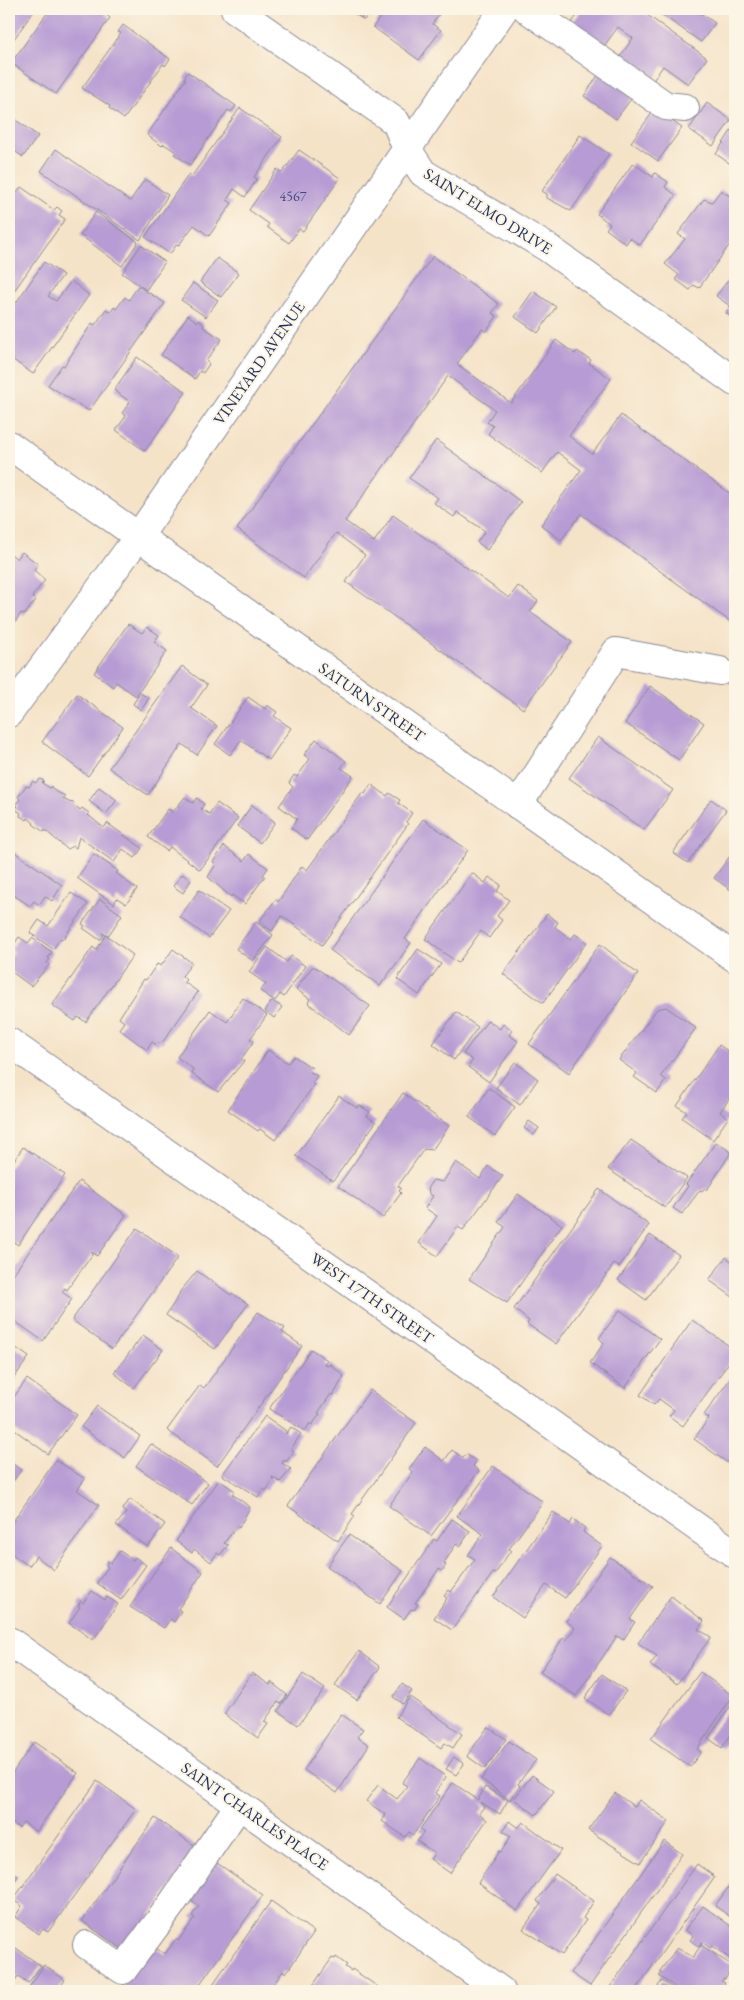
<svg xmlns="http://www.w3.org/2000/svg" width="744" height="2000" viewBox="0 0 744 2000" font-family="'EB Garamond',serif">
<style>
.building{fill:#b79bd4}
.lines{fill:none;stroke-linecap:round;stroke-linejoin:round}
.minor-casing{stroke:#888993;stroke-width:30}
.minor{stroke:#fff;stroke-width:28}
.labels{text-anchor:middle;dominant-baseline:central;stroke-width:4;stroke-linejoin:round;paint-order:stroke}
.number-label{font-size:14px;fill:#424a7c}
.street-label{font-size:16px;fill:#1b2f5e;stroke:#fcf5e5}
</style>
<rect width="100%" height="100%" fill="#fcf5e5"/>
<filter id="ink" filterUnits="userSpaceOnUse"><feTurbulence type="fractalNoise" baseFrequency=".02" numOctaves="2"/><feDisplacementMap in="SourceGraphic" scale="10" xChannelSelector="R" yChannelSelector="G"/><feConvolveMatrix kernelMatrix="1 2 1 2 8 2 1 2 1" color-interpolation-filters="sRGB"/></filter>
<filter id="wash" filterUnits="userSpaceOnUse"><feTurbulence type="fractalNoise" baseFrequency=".0096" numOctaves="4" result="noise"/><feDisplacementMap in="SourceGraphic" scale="20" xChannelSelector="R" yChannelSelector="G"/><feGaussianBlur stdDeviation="1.12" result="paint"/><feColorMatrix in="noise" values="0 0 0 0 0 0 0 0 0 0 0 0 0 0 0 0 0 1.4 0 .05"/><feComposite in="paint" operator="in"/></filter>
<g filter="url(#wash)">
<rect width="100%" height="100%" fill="#f5e3c8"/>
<g id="blocks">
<g class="building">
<path d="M9,9H35L9,46Z"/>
<path d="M50,9H100L110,18L56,94L11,63Z"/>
<path d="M347,9H372L364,20Z"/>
<path d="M386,9H443L432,24L441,30L419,60L373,27Z"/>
<path d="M582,9H639L707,58L688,84L663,66L648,88L615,64L633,38L618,27L599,53L567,29Z"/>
<path d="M654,9H694L715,23L701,42Z"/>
<path d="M123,25L170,59L165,66L163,64L124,119L109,108L110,106L82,88L121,33L118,32Z"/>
<path d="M601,71L634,95L616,119L584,96Z"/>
<path d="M188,72L236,106L231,112L228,110L190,165L174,154L176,152L164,144L162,146L147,135L186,79L184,78Z"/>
<path d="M707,103L731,120L713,146L689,129Z"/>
<path d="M240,108L282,137L254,177L257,179L245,197L234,189L227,200L232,203L209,236L194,225L179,245L177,244L170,254L145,237L189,174L192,176Z"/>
<path d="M655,109L682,128L658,161L631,142Z"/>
<path d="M9,115L38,136L23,157L9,147Z"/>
<path d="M735,125V167L716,154Z"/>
<path d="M580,135L609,154L571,211L547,198V194L542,191Z"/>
<path d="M56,149L130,201L145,179L168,195L140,240L41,171Z"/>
<path d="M299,150L340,178L303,231L299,229L289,243L267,227L269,224L249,210L277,169L282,173Z"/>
<path d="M633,163L653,177L655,173L668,182L665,187L676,195L640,245L630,238L626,244L606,229L610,224L597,214Z"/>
<path d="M21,187L54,210L57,207L62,211L59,215L65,219L9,298V204Z"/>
<path d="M721,190L731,197L735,191V237L699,288L694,285L690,290L675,279L679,275L665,264L685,239L678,234L704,199L712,202Z"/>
<path d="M96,212L138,242L122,266L80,235Z"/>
<path d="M141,245L165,262L146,290L122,273Z"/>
<path d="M433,256L499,304L492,313L497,316L486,332L482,329L457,364L511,403L556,340L575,354L577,351L591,360L589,363L611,379L569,436L592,454L621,415L735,497V625L581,514L561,540L541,525L581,470L557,452L542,473L488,434L493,426L487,422L495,410L448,376L345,521L374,542L393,515L509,598L518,586L538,601L530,612L572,642L523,709L346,582L365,555L336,533L304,578L237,529Z"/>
<path d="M217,258L239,273L221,297L200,282Z"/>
<path d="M44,262L63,275L48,296L56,301L71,281L89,295L33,374L9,357V313Z"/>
<path d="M735,271V320L726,313L730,306L716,296Z"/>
<path d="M193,283L218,300L206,317L181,300Z"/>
<path d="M138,286L165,303L89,411L48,385L62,365L64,366L92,323L95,325L106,309L111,312L114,307L116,309L125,297L129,300Z"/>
<path d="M533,291L556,307L538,333L515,317Z"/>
<path d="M188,315L197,322L198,320L204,325L203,327L222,339L206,361L209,364L203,373L200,371L195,379L161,355Z"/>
<path d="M137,357L186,392L145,451L116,430L126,416L122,413L130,402L114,390Z"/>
<path d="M436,440L521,502L487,550L477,542L485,531L457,512L454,517L434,503L438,498L409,478Z"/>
<path d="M22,552L38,564L34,570L45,580L32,597L36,600L24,615L21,613L9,631V557L11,554L17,559Z"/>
<path d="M128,624L142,633L147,627L159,635L154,642L167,651L136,696L116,682L113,687L94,673Z"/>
<path d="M182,666L207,685L191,708L217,726L197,755L182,744L148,795L109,768Z"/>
<path d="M650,686L704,723L679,760L625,723Z"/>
<path d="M140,693L149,698L141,710L133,704Z"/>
<path d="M77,694L123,727L88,776L42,742Z"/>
<path d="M248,697L265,709L267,705L277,712L274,716L291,728L269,760L241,740L230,755L215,744Z"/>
<path d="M598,737L673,790L644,830L569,778Z"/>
<path d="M316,739L346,761L341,768L353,776L307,840L291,828L297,819L279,806L293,787L289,783L294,775L297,777L310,759L304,755Z"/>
<path d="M40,779L44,781L42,783L50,788L51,786L53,790L65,796L63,799L71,803L72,802L80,810L82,808L89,813L88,815L104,828L107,823L142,848L135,858L123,849L114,862L79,837L76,848L73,846L67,849L45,830L44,832L33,824L34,823L28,818L27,820L20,816L21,813L15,809L18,806L16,804L20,799L18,797L26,786L29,787L33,781L35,783Z"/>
<path d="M371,784L387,796L389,793L400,800L398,803L412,813L406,822L408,824L322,945L282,916L272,931L259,922L276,899L278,902L302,866L307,870L363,792L365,794Z"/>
<path d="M99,787L117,800L106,814L89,801Z"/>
<path d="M185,797L193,803L197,798L204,804L201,809L209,814L217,803L238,818L200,870L170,847L167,851L148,837L168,809L173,812Z"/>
<path d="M711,799L726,810L688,863L673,853Z"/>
<path d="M252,805L275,822L260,843L237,826Z"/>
<path d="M423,819L468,850L405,939L411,943L380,986L330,950Z"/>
<path d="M224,846L244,861L249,854L268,868L263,875L265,876L245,904L232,895L231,897L208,877L216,864L213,862Z"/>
<path d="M9,848L62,885L52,901L45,896L39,905L34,901L30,906L9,892Z"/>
<path d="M94,854L118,871L116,873L137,889L126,904L117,898L114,904L77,878Z"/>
<path d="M730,856L735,860V893L714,878Z"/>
<path d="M472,873L485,883L489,877L501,885L497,891L509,900L497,916L502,920L489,938L481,931L458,963L425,939Z"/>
<path d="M182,874L191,880L183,893L173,886Z"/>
<path d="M199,890L229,911L209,938L180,917Z"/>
<path d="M71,893L88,904L63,939L61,938L53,949L30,933L39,920L48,926Z"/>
<path d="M100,899L122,915L108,936L102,933L104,935L100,940L83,928L85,926L82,924Z"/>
<path d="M547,914L558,922L555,927L571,939L575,934L587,942L543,1003L503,974Z"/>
<path d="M256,922L273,935L253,961L236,949Z"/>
<path d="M106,935L133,955L86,1022L78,1017L75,1021L52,1005L93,947L96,950Z"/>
<path d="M19,937L28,943L32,938L52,952L48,958L50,959L47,963L49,965L31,986L9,970V960L14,952L11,949Z"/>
<path d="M600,944L638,974L569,1073L529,1044Z"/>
<path d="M267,947L287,962L291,956L305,966L284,997L280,994L275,1001L260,991L266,984L249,972Z"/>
<path d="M173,949L192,963L182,976L186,980L184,982L198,992L162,1043L160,1042L157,1045L152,1042L147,1050L119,1029L124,1022L119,1018L144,979L146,980L157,964L161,966Z"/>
<path d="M418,949L441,964L419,995L397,979Z"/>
<path d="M312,967H315L370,1006L349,1035L308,1003L310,999L296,989Z"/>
<path d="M243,998L267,1015L250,1039L254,1041L241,1059L244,1061L218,1092L191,1073L193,1069L177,1057L210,1010L227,1022Z"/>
<path d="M272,1001L282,1007L274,1018L265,1011Z"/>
<path d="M666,1007L696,1028L661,1076L666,1080L657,1093L634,1077L637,1073L619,1060L657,1009Z"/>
<path d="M456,1012L478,1027L454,1060L433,1044Z"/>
<path d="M488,1020L500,1029L503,1024L512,1030L509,1035L518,1041L489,1082L468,1067L473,1060L463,1054Z"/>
<path d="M719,1045L735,1056V1090L720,1112L728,1118L713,1140L682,1118L687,1112L677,1106Z"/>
<path d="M268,1050L288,1063L294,1056L312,1068L309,1071L317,1076L312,1083L314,1085L275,1140L260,1129L258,1131L228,1110Z"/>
<path d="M515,1062L538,1079L520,1105L496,1088Z"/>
<path d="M489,1088L515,1107L495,1136L469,1117Z"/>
<path d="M403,1093L449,1126L432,1150L424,1149L398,1186L401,1188L399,1191L401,1193L383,1218L338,1186Z"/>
<path d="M339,1096L357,1108L359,1105L370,1112L367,1116L376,1122L333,1181L296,1156Z"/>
<path d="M529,1121L539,1128L534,1135L524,1128Z"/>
<path d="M631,1140L687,1178L665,1208L608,1169Z"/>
<path d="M716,1142L731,1152L707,1190L705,1188L702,1191L700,1190L682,1214L673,1208L688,1186L686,1184Z"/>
<path d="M23,1147L65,1175L18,1245L14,1242L9,1249V1168Z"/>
<path d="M456,1162L480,1179L488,1166L503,1176L463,1230L458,1227L437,1256L419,1243L437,1216L425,1208L433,1196L429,1194L428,1187L433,1180L443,1182Z"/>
<path d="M79,1181L126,1215L97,1256L91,1252L92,1255L67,1290L65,1288L62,1292L72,1299L43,1341L9,1317V1280Z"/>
<path d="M599,1189L649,1225L619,1267L614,1264L556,1344L527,1324L529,1321L514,1309Z"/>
<path d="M518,1194L562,1225L507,1303L469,1279L505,1227L498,1222Z"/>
<path d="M137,1228L178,1257L112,1349L72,1320Z"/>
<path d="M650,1235L679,1255L646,1300L618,1280Z"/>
<path d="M726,1257L735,1264V1293L733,1297L709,1280Z"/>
<path d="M197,1271L231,1295L232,1293L248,1304L215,1349L166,1315L180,1294L179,1293Z"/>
<path d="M620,1310L660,1339L625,1388L590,1363L604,1343L599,1338Z"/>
<path d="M258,1312L285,1328L282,1332L302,1346L217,1466L167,1430L200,1385L204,1388Z"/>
<path d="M692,1320L735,1350V1354L683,1426L669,1416L674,1410L659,1399L654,1405L640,1395Z"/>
<path d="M143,1335L163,1350L134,1388L114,1373Z"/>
<path d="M9,1343L29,1357L11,1382L9,1381Z"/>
<path d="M311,1349L327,1360L324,1364L328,1366L330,1364L344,1376L333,1396L331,1394L318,1413L320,1414L312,1425L310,1423L305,1431L269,1409Z"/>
<path d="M735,1372V1462L732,1466L694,1439L709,1418L704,1415Z"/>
<path d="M27,1379L77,1415L48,1454L9,1426V1404Z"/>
<path d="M370,1390L416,1423L352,1514L355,1516L338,1541L288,1506Z"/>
<path d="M97,1406L140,1436L125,1458L81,1427Z"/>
<path d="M265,1416L286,1431V1434L291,1427L301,1434L291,1449L294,1451L286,1462L284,1460L282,1463L291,1469L280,1482L272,1477L273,1480L266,1491L263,1489L258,1497L222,1475Z"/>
<path d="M151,1444L208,1483L192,1505L136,1466Z"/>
<path d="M425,1447L444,1461L452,1450L463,1458L466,1454L476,1461L473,1466L479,1471L431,1536L389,1506L413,1472L409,1469Z"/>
<path d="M56,1460L85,1479L77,1490L99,1505L54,1570L36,1556L29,1566L9,1552V1546L13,1541L9,1538V1527Z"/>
<path d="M9,1461L21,1470L9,1487Z"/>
<path d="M493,1466L543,1502L509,1549L511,1550L495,1574L493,1573L452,1630L434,1618L447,1598L444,1596L449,1590L451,1592L475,1559L468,1555L483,1534L457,1516Z"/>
<path d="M219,1480L235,1491L232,1494L250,1507L239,1528L237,1526L224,1543L228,1545L220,1555L217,1553L211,1562L194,1549L192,1553L176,1541Z"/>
<path d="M130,1499L165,1524L148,1547L116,1525L126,1513L122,1510Z"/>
<path d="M553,1512L570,1524L573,1519L585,1528L583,1532L602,1546L565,1598L546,1585L523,1618L493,1597Z"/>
<path d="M452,1519L470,1531L460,1547L456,1544L444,1563L446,1565L442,1571L439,1569L415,1603L418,1604L414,1610L411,1609L404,1619L387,1607L434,1539L437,1541Z"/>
<path d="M349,1535L403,1571L380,1604L327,1566Z"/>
<path d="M171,1548L203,1572L178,1609L181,1611L174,1622L170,1619L164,1628L130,1607Z"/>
<path d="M120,1551L133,1560L135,1557L146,1565L121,1600L97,1583L108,1567L106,1565L108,1561L111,1563Z"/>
<path d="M610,1557L653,1586L630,1619L635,1622L623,1640L617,1636L576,1696L540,1672L563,1638L566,1640L575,1628L566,1621Z"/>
<path d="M92,1591L105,1600L107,1597L118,1604L93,1640L69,1623L80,1607L78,1606L81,1601L83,1603Z"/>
<path d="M671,1596L704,1621L698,1629L711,1637L677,1684L650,1665L657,1656L638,1643Z"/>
<path d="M359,1651L380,1667L357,1700L335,1685Z"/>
<path d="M700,1672L733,1696L697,1749L701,1752L690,1767L651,1739Z"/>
<path d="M252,1673L270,1685L271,1682L287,1695L281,1704L278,1702L264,1722L268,1724L258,1738L224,1714Z"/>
<path d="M303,1674L325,1689L298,1725L278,1711Z"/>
<path d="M602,1674L626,1691L609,1715L585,1698Z"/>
<path d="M402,1684L412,1691L403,1704L393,1697Z"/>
<path d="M410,1697L462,1734L453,1748L445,1743L441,1748L396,1717Z"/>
<path d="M735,1700V1729L722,1748L708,1738Z"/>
<path d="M341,1714L363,1729L357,1737L369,1745L337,1793L304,1770Z"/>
<path d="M488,1727L506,1739L485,1769L467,1756Z"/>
<path d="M509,1741L536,1760L518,1784L520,1786L510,1800L481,1779Z"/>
<path d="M34,1742L78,1773L36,1832L23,1822L19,1828L9,1821L12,1814L9,1812V1778Z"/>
<path d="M454,1757L464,1764L456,1775L446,1769Z"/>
<path d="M420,1758L446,1777L435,1793L440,1796L413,1835L409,1832L405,1837L382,1821L386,1815L366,1801L378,1785L397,1799L407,1786L402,1783Z"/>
<path d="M532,1775L554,1791L536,1815L514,1799Z"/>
<path d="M97,1781L136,1809L48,1932L43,1929L39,1934L15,1917L22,1906L13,1900Z"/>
<path d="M453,1783L478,1800L485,1787L508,1800L500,1814L480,1802L484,1807L479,1813L487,1820L450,1873L430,1859L435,1853L417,1841L424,1832L420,1829Z"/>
<path d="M615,1793L635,1807L639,1800L669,1821L640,1863L588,1830Z"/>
<path d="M155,1818L198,1848L125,1951L82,1921Z"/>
<path d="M509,1821L518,1828L523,1822L561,1850L517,1911L478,1883L499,1851L501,1852L511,1836L503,1831Z"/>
<path d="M664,1841L682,1854L590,1986L571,1973Z"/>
<path d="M217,1863L263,1895L195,1991H120L152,1946L165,1954L176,1939L178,1941L195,1918L192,1916L199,1906L191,1901Z"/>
<path d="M697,1864L715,1877L635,1991H607Z"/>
<path d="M9,1870L18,1876L9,1889Z"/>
<path d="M555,1874L594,1901L583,1918L586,1920L562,1955L523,1929L541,1904L537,1901Z"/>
<path d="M735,1878V1920L715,1906Z"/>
<path d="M271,1901L314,1932L286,1973L283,1971L269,1991H208Z"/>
<path d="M703,1906L735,1929V1962L712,1946L710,1948L702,1942L699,1947L690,1940L693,1936L685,1930Z"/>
<path d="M9,1943L41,1966L28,1983L18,1976L12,1985L9,1983Z"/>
<path d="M701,1945L733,1966L726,1978L721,1981L725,1983L718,1991H680L659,1976L662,1973L660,1971L677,1948L693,1957Z"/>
<path d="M336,1957L347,1965L345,1967L351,1971L352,1969L384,1991H309L332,1958L335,1959Z"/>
<path d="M44,1965L65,1980L57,1991H31L28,1989Z"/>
<path d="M662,1981L677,1991H654Z"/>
</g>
</g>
</g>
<g filter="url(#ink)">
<use href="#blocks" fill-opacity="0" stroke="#888993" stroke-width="1"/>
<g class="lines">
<g class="minor-casing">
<g id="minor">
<path d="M235,9L396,122L407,149L423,173L548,248L735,382"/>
<path d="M527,9L666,106L685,108"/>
<path d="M9,445L735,958"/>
<path d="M9,713L138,537L504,9"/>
<path d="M518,805L616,652L720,671"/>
<path d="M9,1042L735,1554"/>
<path d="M9,1641L501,1991"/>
<path d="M87,1945L123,1970L171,1905L239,1805"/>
</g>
</g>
<use href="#minor" class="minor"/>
</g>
</g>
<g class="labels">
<g class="number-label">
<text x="293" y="196">4567</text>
</g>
<g class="street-label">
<text transform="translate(488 211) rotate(32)">SAINT ELMO DRIVE</text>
<text transform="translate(259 363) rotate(-55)">VINEYARD AVENUE</text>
<text transform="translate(372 702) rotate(35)">SATURN STREET</text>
<text transform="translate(372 1298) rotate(35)">WEST 17TH STREET</text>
<text transform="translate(255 1816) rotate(35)">SAINT CHARLES PLACE</text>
</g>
</g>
<rect width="744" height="2000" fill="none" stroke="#fcf5e5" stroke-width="30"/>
</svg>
